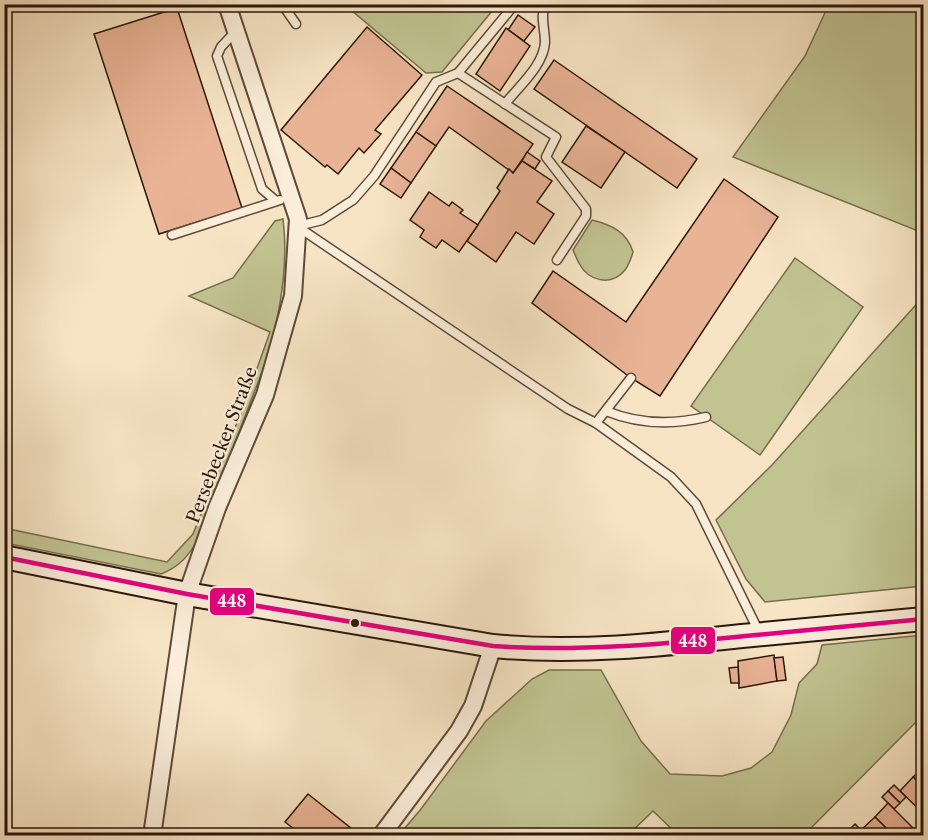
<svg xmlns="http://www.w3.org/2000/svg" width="928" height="840" viewBox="0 0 928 840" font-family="'Libre Caslon Text',serif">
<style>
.green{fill:#c1c391;stroke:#766d4e;stroke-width:1.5}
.building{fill:#e9b395;stroke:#2b170a;stroke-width:1.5}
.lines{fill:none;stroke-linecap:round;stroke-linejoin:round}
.lane-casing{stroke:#5e4a38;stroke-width:11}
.street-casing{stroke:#5e4a38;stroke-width:20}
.secondary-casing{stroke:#2b170a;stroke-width:26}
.lane{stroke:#faedd9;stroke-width:8}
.street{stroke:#faedd9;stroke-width:16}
.secondary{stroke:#faedd9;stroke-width:22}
.bus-1-casing{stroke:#faedd9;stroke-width:9}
.bus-1{stroke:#e5007d;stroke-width:4.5}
.bus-dot{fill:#2b170a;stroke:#faedd9;stroke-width:2}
.labels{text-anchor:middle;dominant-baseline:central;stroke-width:4.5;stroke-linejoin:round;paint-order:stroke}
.street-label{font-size:18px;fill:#2b170a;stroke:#faedd9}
.line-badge{stroke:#faedd9;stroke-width:2}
.badge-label{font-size:16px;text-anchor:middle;font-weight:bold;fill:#fff}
</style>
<rect width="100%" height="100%" fill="#f7e4c4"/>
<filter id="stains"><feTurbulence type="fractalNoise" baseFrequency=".00333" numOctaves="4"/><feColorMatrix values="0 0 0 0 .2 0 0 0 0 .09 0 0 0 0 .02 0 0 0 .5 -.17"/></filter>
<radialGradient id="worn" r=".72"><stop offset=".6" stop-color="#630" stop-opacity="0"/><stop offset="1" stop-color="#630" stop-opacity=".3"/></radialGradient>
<g class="green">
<path d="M829,4L923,5V233L733,157L805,56Z"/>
<path d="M345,5H497L442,72L426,73Z"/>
<path d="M283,219C289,266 280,314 267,359L198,539C189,556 179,567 161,574L5,543L4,528L167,562L193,534L244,405L270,332L189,296L233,278L275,221Z"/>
<path d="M592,220C612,225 627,232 633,252C631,258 629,265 625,270C611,287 588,281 579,263C576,258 575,254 573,250Z"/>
<path d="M795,258L863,307L760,455L691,406Z"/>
<path d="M923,297V586L765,602L746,579L716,520L772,465Z"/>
<path d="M923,635V715L804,835H678L653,811L628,835H399L421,809L486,721L532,679L549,670H601L641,741L670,774L722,776L751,768L772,752L791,715L799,683L817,664L822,645Z"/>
</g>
<g class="building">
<path d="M177,8L242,208L159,234L94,34Z"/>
<path d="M518,15L535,27L524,41L508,30Z"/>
<path d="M367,27L422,75L375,130L381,134L364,153L359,148L338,174L327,165L325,167L281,130Z"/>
<path d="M506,28L530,46L500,91L476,74Z"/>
<path d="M554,60L697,159L677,188L534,89Z"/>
<path d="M447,86L533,144L513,173L449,127L436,146L416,132Z"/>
<path d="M586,126L625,152L601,188L562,162Z"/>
<path d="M416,132L436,146L411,183L391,168Z"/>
<path d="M527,152L540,161L535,169L522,161Z"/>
<path d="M522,161L552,181L537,202L554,214L534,244L516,232L496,262L467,241L500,191L497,188L509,169L513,173Z"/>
<path d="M391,168L411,183L401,198L380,184Z"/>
<path d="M724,179L778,217L660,396L631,378L532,303L553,271L626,322Z"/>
<path d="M429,192L449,206L452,202L463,210L460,213L478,225L459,252L442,240L436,248L420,237L424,230L410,220Z"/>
<path d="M774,655L777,681L739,688L738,661Z"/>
<path d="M783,657L786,680L777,681L774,658Z"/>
<path d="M738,667L739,683H731L729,668Z"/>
<path d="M924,767V787L913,777Z"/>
<path d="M913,777L924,787V814L900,791Z"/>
<path d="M894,785L906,797L900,803L888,791Z"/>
<path d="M888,791L900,803L894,809L882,797Z"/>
<path d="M308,794L352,829L347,836H303L285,822Z"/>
<path d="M888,803L913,828L906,836H894L875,817Z"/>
<path d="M875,817L894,836H866L861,830Z"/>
<path d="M855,824L861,830L866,836H855L849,830Z"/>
</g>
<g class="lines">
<g class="lane-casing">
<g id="lane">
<path d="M282,4L296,24"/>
<path d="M236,31L221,47L217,56L262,189L276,201"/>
<path d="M458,73L515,4"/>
<path d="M505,104C519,86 544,65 545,42C545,29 540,16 545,4"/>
<path d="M298,226L322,220L353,200L374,176L436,82L458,73L556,137L546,157L586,209V216L557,260"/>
<path d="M298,227L568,409L596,423L671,477L696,504L759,632"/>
<path d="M172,235L280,200"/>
<path d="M606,411C638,424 673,425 706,417"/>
<path d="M596,423L631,378"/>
</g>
</g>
<g class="street-casing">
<g id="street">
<path d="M152,836L187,594L217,508L265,395L293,296L298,219L227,4"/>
<path d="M381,836L459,731L473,706L493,646"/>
</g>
</g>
<g class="secondary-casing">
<path id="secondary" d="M4,557L187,594L493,646C576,654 659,645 742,636C803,630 863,625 924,619"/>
</g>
<use href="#lane" class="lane"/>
<use href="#street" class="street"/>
<use href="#secondary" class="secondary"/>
<g class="bus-1-casing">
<path id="bus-1" d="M4,557L187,594L493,646C578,652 661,644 745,636C805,630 864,625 924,619"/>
</g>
<use href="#bus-1" class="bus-1"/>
</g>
<circle class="bus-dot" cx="355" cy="623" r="5"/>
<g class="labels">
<g class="street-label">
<text transform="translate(222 445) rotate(-69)">Persebecker Straße</text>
</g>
</g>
<g class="line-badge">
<rect x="209" y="587" width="46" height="29" rx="6" fill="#e5007d"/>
<rect x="670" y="626" width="46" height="29" rx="6" fill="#e5007d"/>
</g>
<g class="badge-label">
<text x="232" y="607">448</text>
<text x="693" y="647">448</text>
</g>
<rect width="928" height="840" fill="none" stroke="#f7e4c4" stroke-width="24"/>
<rect x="6" y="6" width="916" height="828" fill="none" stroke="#2b170a" stroke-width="3"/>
<rect x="12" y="12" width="904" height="816" fill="none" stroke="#2b170a" stroke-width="1.5"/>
<rect width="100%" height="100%" filter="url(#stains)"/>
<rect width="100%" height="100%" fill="url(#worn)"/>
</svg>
